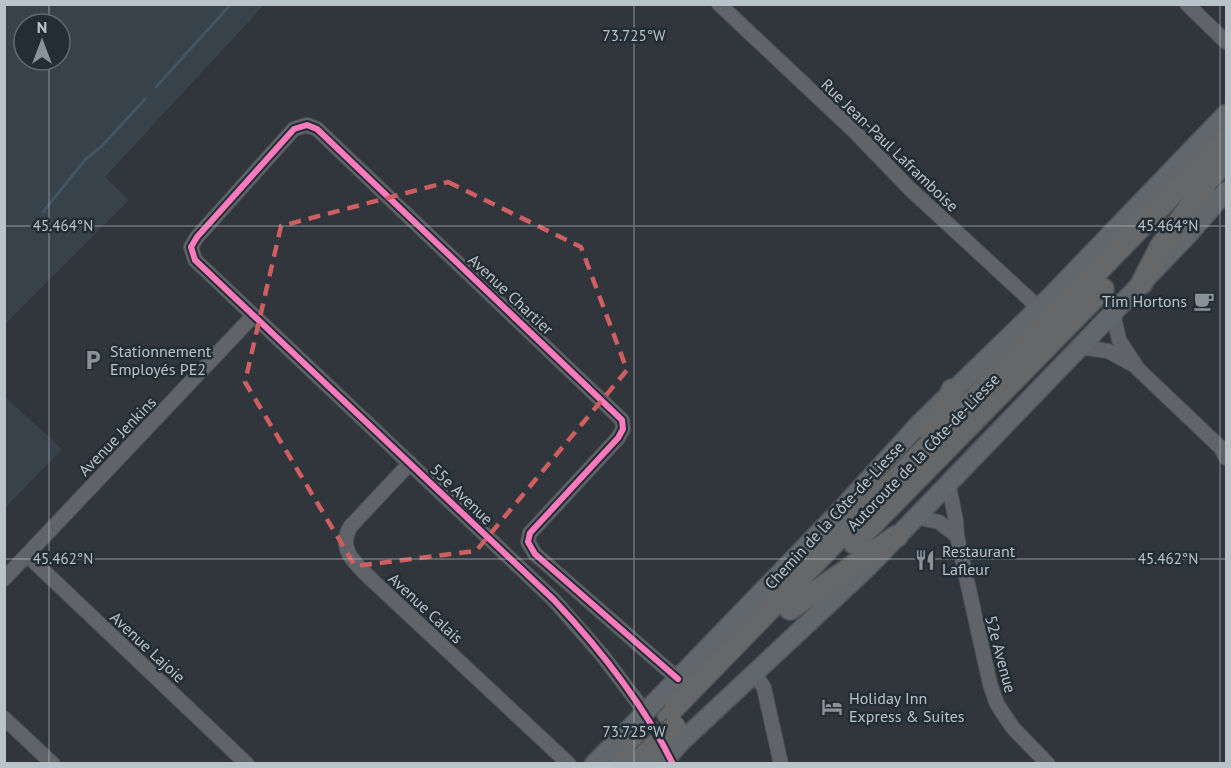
<svg xmlns="http://www.w3.org/2000/svg" width="1231" height="768" viewBox="0 0 1231 768" font-family="'PT Sans',sans-serif">
<style>
.airport{fill:#38424b;fill-rule:evenodd}
.lines{fill:none;stroke-linecap:round;stroke-linejoin:round}
.stream{stroke:#425564;stroke-width:3}
.minor-tunnel{stroke:#454b50;stroke-width:14;stroke-dasharray:14 7;stroke-linecap:butt}
.minor-casing{stroke:#4e5255;stroke-width:16}
.major-casing{stroke:#4d5357;stroke-width:21}
.highway-casing{stroke:#4c5257;stroke-width:24}
.minor{stroke:#606468;stroke-width:14}
.major{stroke:#61676b;stroke-width:18}
.highway{stroke:#656769;stroke-width:21}
.major-bridge-casing{stroke:#4d5357;stroke-width:21;stroke-linecap:butt}
.highway-bridge-casing{stroke:#4c5257;stroke-width:24;stroke-linecap:butt}
.major-bridge{stroke:#61676b;stroke-width:18}
.highway-bridge{stroke:#656769;stroke-width:21}
.cycleway-casing{stroke:#232d35;stroke-width:10}
.cycleway{stroke:#fd7abc;stroke-width:6}
.marked{fill:none;stroke:#cd5e61;stroke-width:4.5;stroke-dasharray:12 8;stroke-linejoin:round}
.ticks{fill:none;stroke:#bbc3ca;stroke-width:1.5;stroke-opacity:0.45}
.labels{text-anchor:middle;dominant-baseline:central;stroke-width:5;stroke-linejoin:round;paint-order:stroke}
.street-label{font-size:16px;fill:#bbc3ca;stroke:#232d35}
.poi-label{font-size:16px;fill:#bbc3ca;stroke:#232d35;text-anchor:start}
.ticks-label{font-size:15px;text-anchor:middle;fill:#bbc3ca;stroke:#232d35;stroke-width:5;stroke-linejoin:round;paint-order:stroke}
</style>
<rect width="100%" height="100%" fill="#30363b"/>
<g class="airport">
<path d="M5,4L264,5L105,177L129,200L5,324ZM24,24H60V60H24Z"/>
<path d="M4,396L62,449L5,508H4Z"/>
</g>
<g class="lines">
<g class="stream">
<path d="M156,87L231,4"/>
<path d="M43,212L85,160L102,146L145,99"/>
</g>
<path class="minor-tunnel" d="M640,706L664,746"/>
<g class="minor-casing">
<g id="minor">
<path d="M719,4L853,130L910,189L1039,308"/>
<path d="M1187,4L1226,42"/>
<path d="M1113,312L1119,340L1138,369L1221,448L1226,458"/>
<path d="M1079,347L1108,351L1132,364"/>
<path d="M410,463L350,527C337,550 357,565 372,580L569,764"/>
<path d="M948,482L956,521L957,536L990,684L997,704L1013,728L1048,764"/>
<path d="M915,517L939,522L957,536"/>
<path d="M27,555L247,764"/>
<path d="M4,579L253,316"/>
<path d="M754,672L764,688L781,764"/>
<path d="M639,704L602,655L554,600L195,260L191,247L197,237L294,129L307,125L317,129L622,420L623,429L618,438L530,533L528,542L535,554L678,679"/>
<path d="M4,718L53,764"/>
</g>
</g>
<g class="major-casing">
<g id="major">
<path d="M658,699L836,515L920,423L1050,297L1226,114"/>
<path d="M682,741L869,566L1187,236L1226,191"/>
<path d="M594,764L628,730"/>
</g>
</g>
<g class="highway-casing">
<g id="highway">
<path d="M1193,196L1226,161"/>
<path d="M1142,283L1161,246L1205,186"/>
<path d="M930,432L941,417L952,390"/>
<path d="M854,543L1103,289"/>
<path d="M790,609L897,536"/>
<path d="M668,714L1226,139"/>
<path d="M620,764L637,747"/>
</g>
</g>
<use href="#minor" class="minor"/>
<use href="#major" class="major"/>
<use href="#highway" class="highway"/>
<g class="major-bridge-casing">
<g id="major-bridge">
<path d="M628,730L658,699"/>
<path d="M661,764L682,741"/>
</g>
</g>
<g class="highway-bridge-casing">
<path id="highway-bridge" d="M642,758L675,726"/>
</g>
<use href="#major-bridge" class="major-bridge"/>
<use href="#highway-bridge" class="highway-bridge"/>
<g class="cycleway-casing">
<path id="cycleway" d="M673,764C643,703 600,649 554,600L195,260L191,247L197,237L294,129L307,125L317,129L622,420L623,429L618,438L530,533L528,542L535,554L678,679"/>
</g>
<use href="#cycleway" class="cycleway"/>
</g>
<path class="marked" d="M448,182L581,247L627,370L476,551L355,566L245,382L281,226Z"/>
<path class="ticks" d="M49,4V24M634,4V764M1220,4V764M49,60V764M4,226H1226M4,559H1226"/>
<defs>
<g id="cafe-bare" transform="scale(1.62)"><path d="M-5.5-4.5H6V0H3Q3 3.5 0 3.5H-2.5Q-5.5 3.5-5.5 0ZM3-3.2v2h1.7v-2ZM-6 4.5H4V6H-6Z" fill="#8a9298" stroke="#232d35" stroke-width="2.5" paint-order="stroke"/></g>
<g id="parking-bare" transform="scale(1.62)"><path d="M-3.5-5.5H1a3.5 3.5 0 0 1 0 7H-1V5.5H-3.5ZM-1-3.4V-.6H.8a1.4 1.4 0 0 0 0-2.8Z" fill="#8a9298" stroke="#232d35" stroke-width="2.5" paint-order="stroke"/></g>
<g id="restaurant-bare" transform="scale(1.62)"><path d="M-5-6h1v4h1v-4h1v4h1v-4h1v5L-1.5 .5V6h-2V.5L-5-1ZM5-6V6H3V1.5H1.5Q1.5-4 5-6Z" fill="#8a9298" stroke="#232d35" stroke-width="2.5" paint-order="stroke"/></g>
<g id="hotel-bare" transform="scale(1.62)"><path d="M-6-4.5h1.5V1H6V5H4.5V3h-9V5H-6ZM-4 0a1.8 1.8 0 1 1 3.6 0ZM.5 0V-2.5h3Q6-2.5 6 0Z" fill="#8a9298" stroke="#232d35" stroke-width="2.5" paint-order="stroke"/></g>
</defs>
<g fill-rule="evenodd">
<use href="#cafe-bare" x="1204" y="301"/>
<use href="#parking-bare" x="93" y="360"/>
<use href="#restaurant-bare" x="925" y="560"/>
<use href="#hotel-bare" x="832" y="707"/>
</g>
<g class="labels">
<g class="street-label">
<text transform="translate(890 145) rotate(44)">Rue Jean-Paul Laframboise</text>
<text transform="translate(511 294) rotate(43)">Avenue Chartier</text>
<text transform="translate(117 436) rotate(-46)">Avenue Jenkins</text>
<text transform="translate(923 452) rotate(-46)">Autoroute de la Côte-de-Liesse</text>
<text transform="translate(462 494) rotate(44)">55e Avenue</text>
<text transform="translate(834 515) rotate(-47)">Chemin de la Côte-de-Liesse</text>
<text transform="translate(426 608) rotate(43)">Avenue Calais</text>
<text transform="translate(148 647) rotate(43)">Avenue Lajoie</text>
<text transform="translate(1001 654) rotate(75)">52e Avenue</text>
</g>
<g class="poi-label">
<text x="1187" y="301" text-anchor="end">Tim Hortons</text>
<text x="110" y="351">Stationnement<tspan x="110" dy="18">Employés PE2</tspan></text>
<text x="942" y="551">Restaurant<tspan x="942" dy="18">Lafleur</tspan></text>
<text x="849" y="698">Holiday Inn<tspan x="849" dy="18">Express &amp; Suites</tspan></text>
</g>
</g>
<g class="ticks-label">
<text x="634" y="41">73.725°W</text>
<text x="63" y="231">45.464°N</text>
<text x="1168" y="231">45.464°N</text>
<text x="63" y="564">45.462°N</text>
<text x="1168" y="564">45.462°N</text>
<text x="634" y="737">73.725°W</text>
</g>
<rect width="1231" height="768" fill="none" stroke="#bbc3ca" stroke-width="12"/>
<g transform="translate(42 42)"><circle r="28" fill="#232d35" stroke="#606971" stroke-width="1.5"/>
<path d="M0-4.5L10 22L0 15L-10 22Z" fill="#8a9298"/>
<text y="-9" font-size="16" font-weight="bold" text-anchor="middle" fill="#bbc3ca">N</text>
</g>
</svg>
